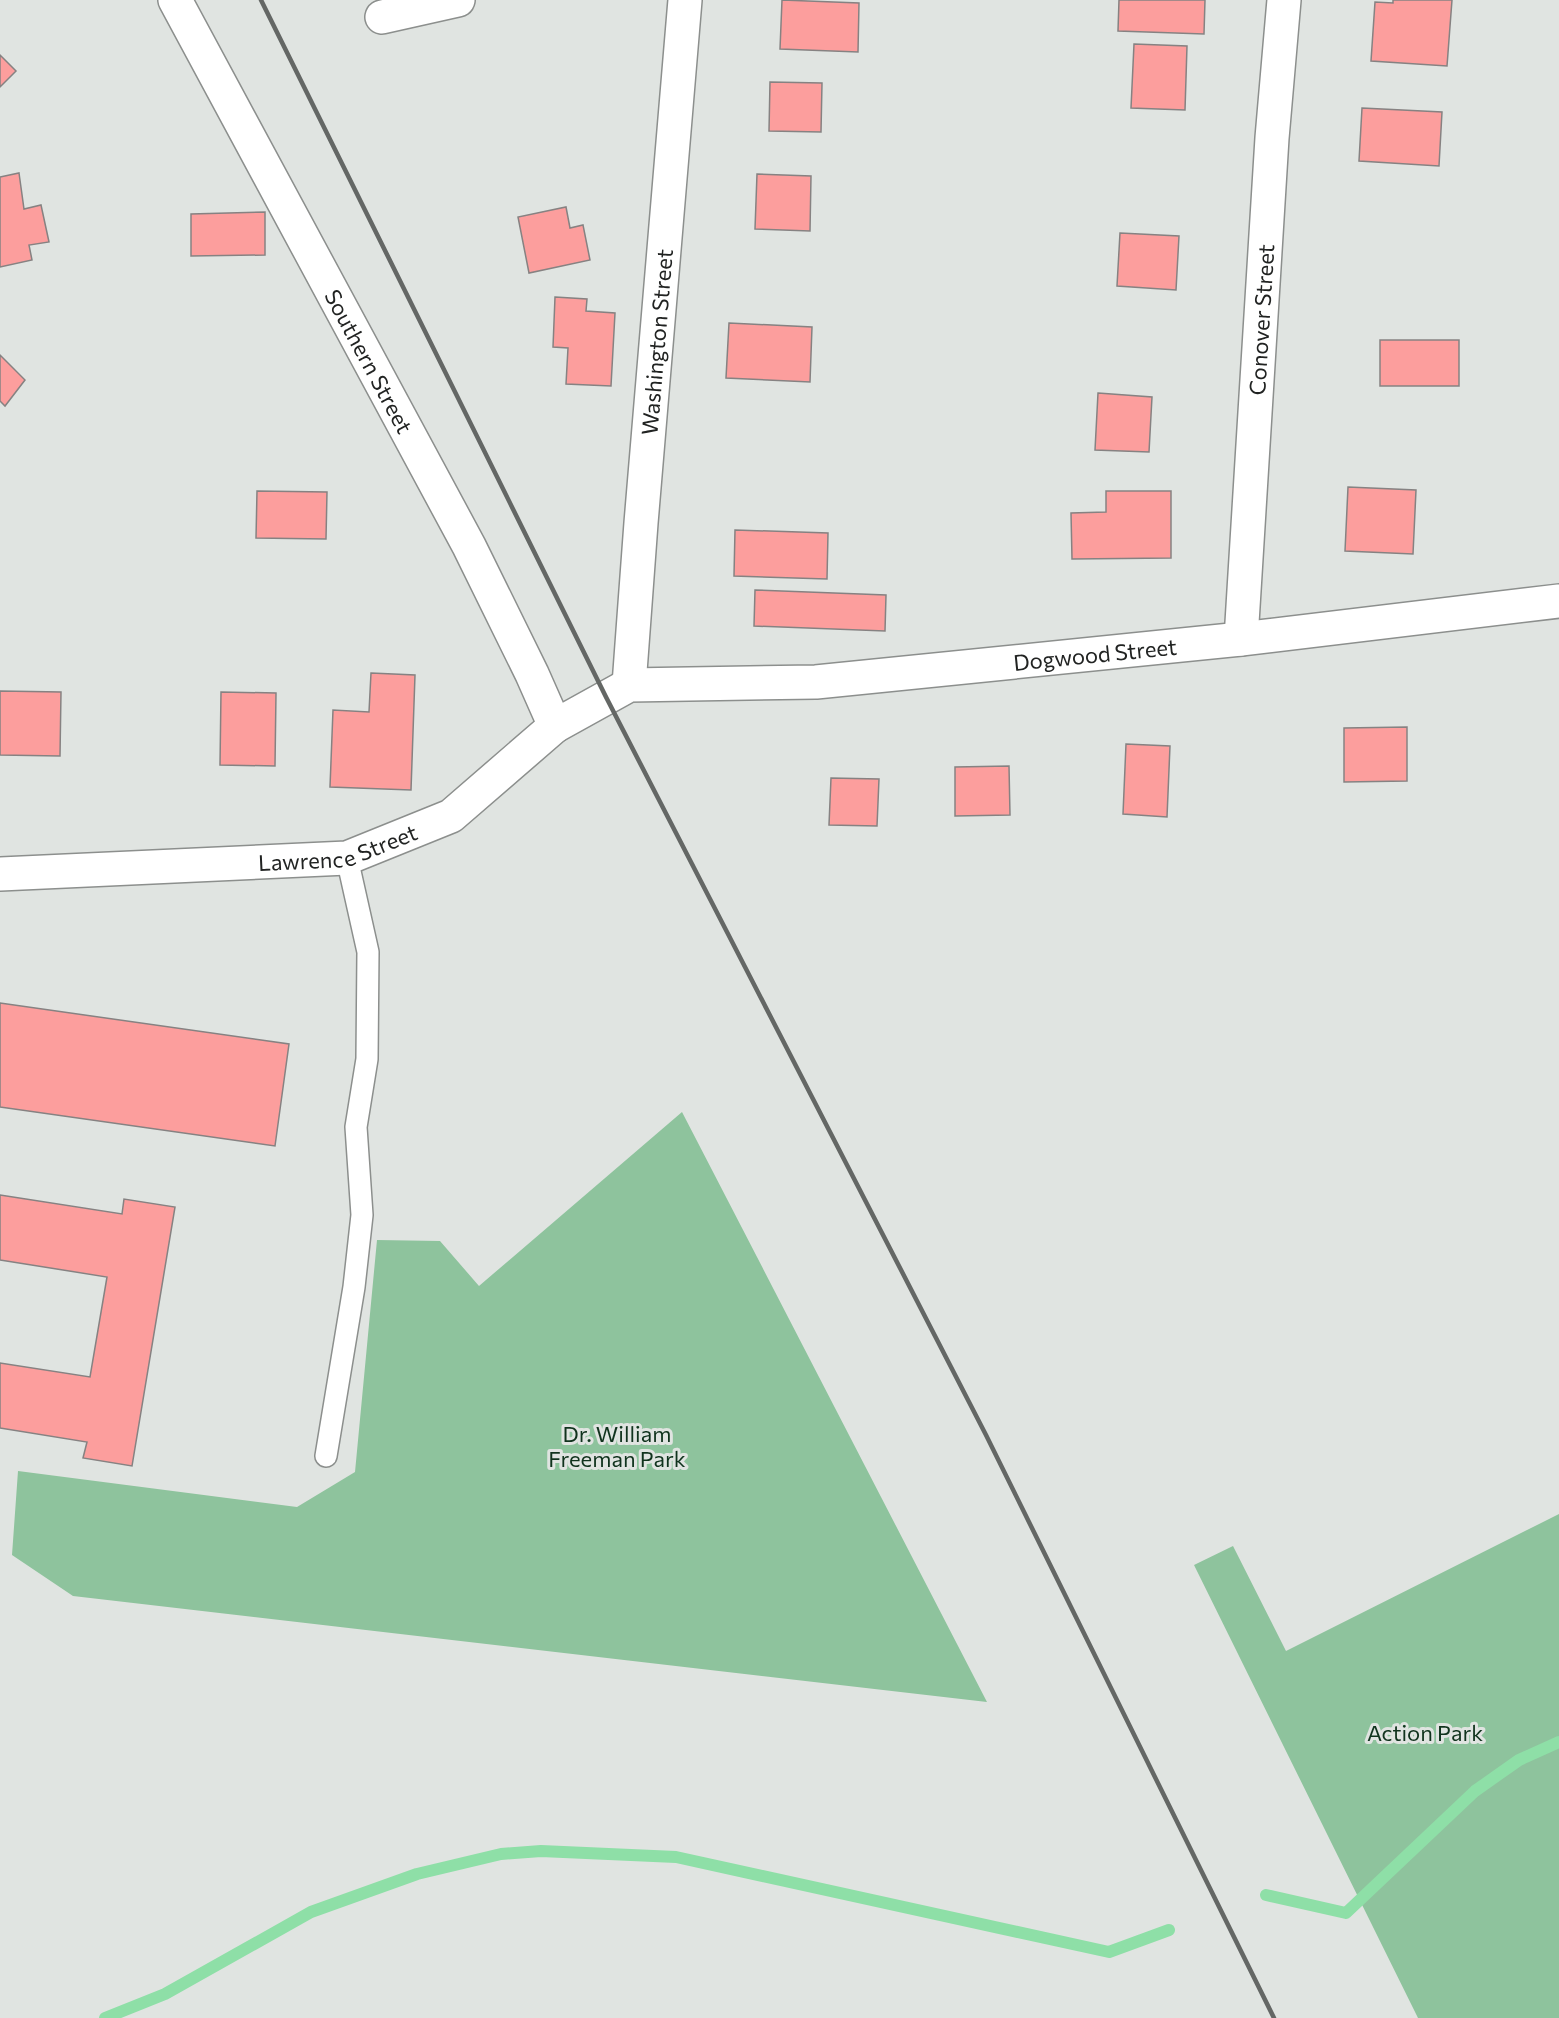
<svg xmlns="http://www.w3.org/2000/svg" width="1559" height="2018" viewBox="0 0 1559 2018" font-family="Commissioner,sans-serif">
<style>
.green{fill:#8ec39d}
.lines{fill:none;stroke-linecap:round;stroke-linejoin:round}
.stream{stroke:#8edfa7;stroke-width:12}
.building{fill:#fc9e9d;stroke:#868282;stroke-width:1.5}
.lane-casing{stroke:#8c8f8d;stroke-width:24}
.street-casing{stroke:#8c8f8d;stroke-width:36}
.lane{stroke:#fff;stroke-width:21}
.street{stroke:#fff;stroke-width:33}
.rail{stroke:#646765;stroke-width:4.5}
.labels{text-anchor:middle;dominant-baseline:central;stroke-width:6;stroke-linejoin:round;paint-order:stroke}
.street-label{font-size:22px;fill:#212322;stroke:#e0e4e1}
.park-label{font-size:22px;fill:#10331d;stroke:#e0e4e1}
</style>
<rect width="100%" height="100%" fill="#e0e4e1"/>
<g class="green">
<path d="M682,1112L987,1702L73,1596L12,1555L18,1471L297,1507L355,1472L377,1240L440,1241L479,1286Z"/>
<path d="M1559,1514V2018H1418L1194,1565L1233,1546L1286,1651Z"/>
</g>
<g class="lines">
<g class="stream">
<path d="M1266,1895L1346,1913L1475,1791L1519,1760L1559,1742"/>
<path d="M105,2018L165,1994L311,1912L417,1874L501,1854L541,1851L676,1857L1109,1952L1169,1930"/>
</g>
</g>
<g class="building">
<path d="M782,0L859,3L858,52L780,49Z"/>
<path d="M1119,0H1205L1204,34L1118,31Z"/>
<path d="M1393,0H1452L1447,66L1371,61L1375,2L1393,3Z"/>
<path d="M1134,44L1187,46L1185,110L1131,108Z"/>
<path d="M0,55L16,71L0,87Z"/>
<path d="M770,82L822,83L821,132L769,131Z"/>
<path d="M1362,108L1442,112L1439,166L1359,161Z"/>
<path d="M19,173L24,209L41,205L49,242L29,245L32,260L0,267V177Z"/>
<path d="M757,174L811,176L810,231L755,229Z"/>
<path d="M566,207L570,228L583,225L590,260L529,273L518,217Z"/>
<path d="M265,212V255L191,256V214Z"/>
<path d="M1120,233L1179,236L1176,290L1117,286Z"/>
<path d="M555,297L587,299L586,311L615,313L611,386L566,384L568,348L553,347Z"/>
<path d="M729,323L812,327L810,382L726,378Z"/>
<rect x="1380" y="340" width="79" height="46"/>
<path d="M0,355L25,380L5,406L0,401Z"/>
<path d="M1098,393L1152,397L1149,452L1095,450Z"/>
<path d="M1348,487L1416,490L1413,554L1345,551Z"/>
<path d="M257,491L327,492L326,539L256,538Z"/>
<path d="M1106,491H1171V558L1072,559L1071,513L1106,512Z"/>
<path d="M735,530L828,533L827,579L734,576Z"/>
<path d="M755,590L886,595L885,631L754,626Z"/>
<path d="M371,673L415,675L411,790L330,787L333,710L369,712Z"/>
<path d="M0,691L61,692L60,756L0,755Z"/>
<path d="M221,692L276,693L275,766L220,765Z"/>
<path d="M1407,727V781L1344,782V728Z"/>
<path d="M1126,744L1170,746L1167,817L1123,814Z"/>
<path d="M1009,766L1010,815L955,816V767Z"/>
<path d="M831,778L879,779L877,826L829,825Z"/>
<path d="M0,1003L289,1044L275,1146L0,1107Z"/>
<path d="M0,1195L122,1214L124,1199L175,1207L132,1466L83,1458L87,1442L0,1428V1363L90,1377L107,1277L0,1260Z"/>
</g>
<g class="lines">
<g class="lane-casing">
<path id="lane" d="M326,1456L354,1287L362,1215L356,1127L367,1059L368,952L347,858"/>
</g>
<g class="street-casing">
<g id="street">
<path id="s1" d="M175,0L469,546L532,674L555,726"/>
<path d="M382,17L458,0"/>
<path id="s2" d="M1241,639L1272,138L1284,0"/>
<path id="s3" d="M629,685L641,523L685,0"/>
<path id="s4" d="M0,874L347,858L451,816L555,726L629,685L816,682L1241,639L1559,601"/>
</g>
</g>
<use href="#lane" class="lane"/>
<use href="#street" class="street"/>
<path class="rail" d="M261,0L606,697L986,1435L1274,2018"/>
</g>
<g class="labels">
<g class="street-label">
<text stroke="none"><textPath href="#s2" startOffset="320">Conover Street</textPath></text>
<text stroke="none"><textPath href="#s3" startOffset="344">Washington Street</textPath></text>
<text stroke="none"><textPath href="#s1" startOffset="410">Southern Street</textPath></text>
<text stroke="none"><textPath href="#s4" startOffset="1149">Dogwood Street</textPath></text>
<text stroke="none"><textPath href="#s4" startOffset="340">Lawrence Street</textPath></text>
</g>
<g class="park-label">
<text x="617" y="1433">Dr. William<tspan x="617" dy="25">Freeman Park</tspan></text>
<text x="1425" y="1732">Action Park</text>
</g>
</g>
</svg>
